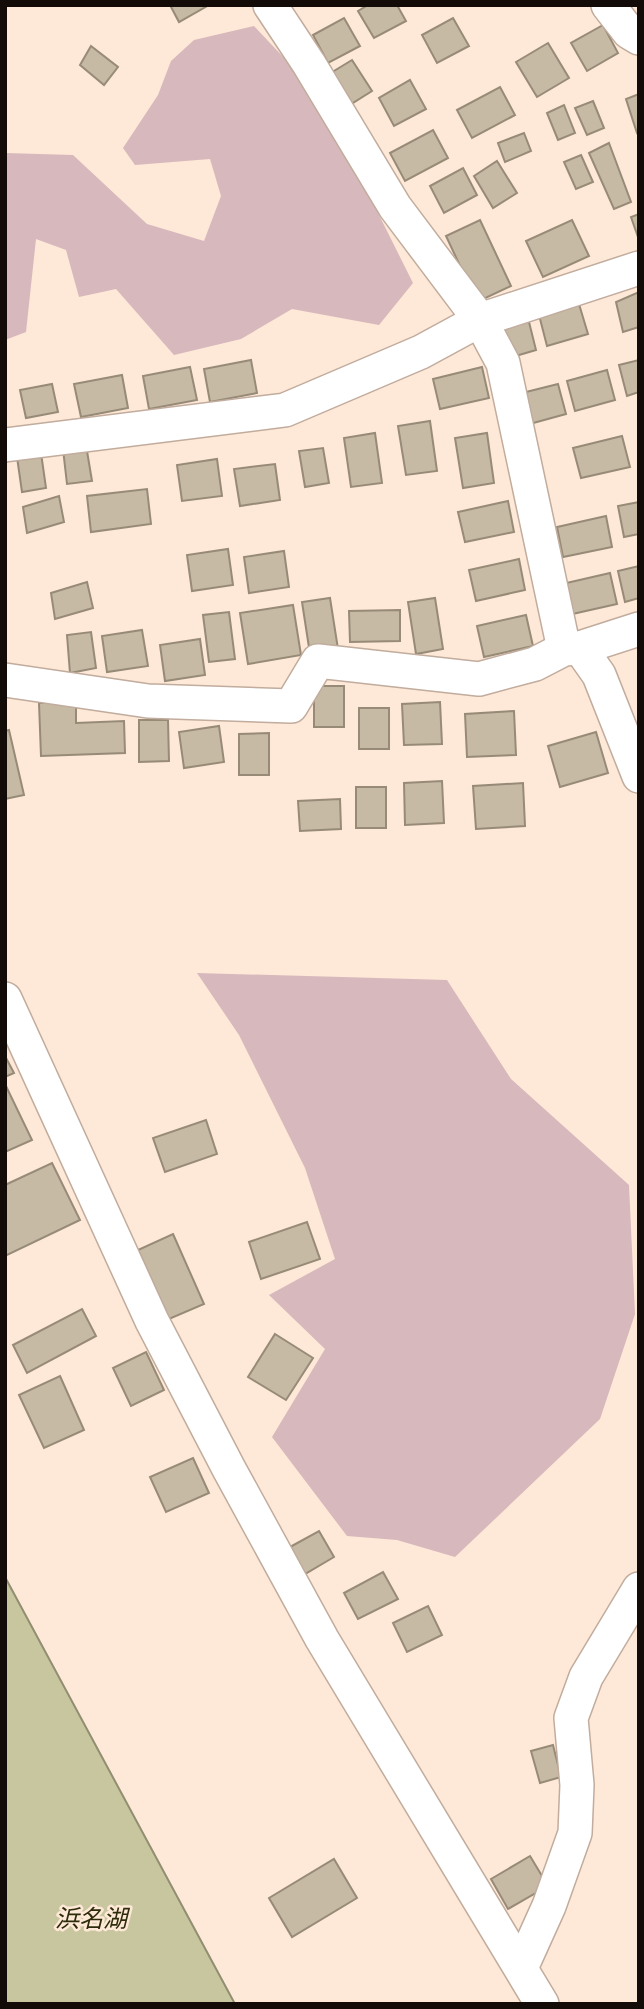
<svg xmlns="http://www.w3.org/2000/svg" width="644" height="2009" viewBox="0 0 644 2009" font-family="'DM Sans','Noto Sans JP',sans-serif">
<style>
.green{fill:#d7b8bc}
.water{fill:#c7c69e;stroke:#918e71;stroke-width:2}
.building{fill:#c6baa5;stroke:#978b77;stroke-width:2}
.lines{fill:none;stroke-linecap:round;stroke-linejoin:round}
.minor-casing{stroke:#c1ac9d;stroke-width:36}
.minor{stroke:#fff;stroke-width:33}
.labels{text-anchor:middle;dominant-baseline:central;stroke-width:5;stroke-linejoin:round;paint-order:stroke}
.water-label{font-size:24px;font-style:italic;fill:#2d2c0a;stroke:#fee8d7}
</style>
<rect width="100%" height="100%" fill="#fee8d7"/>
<g class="green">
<path d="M254,26L302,77L354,165L413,283L379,325L292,309L241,339L174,355L116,289L79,297L66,250L36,239L26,332L5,340V153L73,155L147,224L204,241L221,196L210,159L135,165L123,148L158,95L171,61L194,40Z"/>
<path d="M197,973L447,980L511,1079L629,1185L635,1314L600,1419L455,1557L397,1540L347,1536L272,1437L325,1349L269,1295L335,1259L305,1168L239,1035Z"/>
</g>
<path class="water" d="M5,1577L235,2004H5Z"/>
<g class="building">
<path d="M170,5H209L179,22Z"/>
<path d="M368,5H397L406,21L374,38L358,11Z"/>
<path d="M344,18L360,46L328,63L313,35Z"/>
<path d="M453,18L469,46L437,63L422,35Z"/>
<path d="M603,25L618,53L587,71L571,43Z"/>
<path d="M548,43L569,78L537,97L516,62Z"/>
<path d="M91,46L118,67L104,85L80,65Z"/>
<path d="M352,60L372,91L348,106L329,74Z"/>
<path d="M410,80L426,109L394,126L379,98Z"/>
<path d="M500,87L515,115L472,138L457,110Z"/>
<path d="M639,94V132L637,133L626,99Z"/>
<path d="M593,101L604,128L587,135L575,108Z"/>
<path d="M564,105L575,133L558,140L547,113Z"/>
<path d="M433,130L448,158L405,181L390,153Z"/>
<path d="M524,133L531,151L505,162L498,143Z"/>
<path d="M609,143L631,202L614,209L589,153Z"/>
<path d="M581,155L593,182L576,189L564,162Z"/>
<path d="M497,161L517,193L493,208L474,176Z"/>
<path d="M463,168L477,195L444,213L430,186Z"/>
<path d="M639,214V240L631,217Z"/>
<path d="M480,220L511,286L477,302L446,236Z"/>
<path d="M572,220L589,256L543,277L526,241Z"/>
<path d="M639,292V327L623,332L616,302Z"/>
<path d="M579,304L588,334L547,346L539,315Z"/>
<path d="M528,318L536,350L509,358L501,328Z"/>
<path d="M251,360L257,393L210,402L204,369Z"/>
<path d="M639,360V392L627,396L619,365Z"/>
<path d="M190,367L197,400L149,409L143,376Z"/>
<path d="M482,367L489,398L440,409L433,379Z"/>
<path d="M607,370L615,400L575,411L567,381Z"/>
<path d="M122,375L128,408L81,417L74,384Z"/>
<path d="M52,384L58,412L26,418L20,390Z"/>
<path d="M558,384L566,414L526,425L518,394Z"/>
<path d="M430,421L437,471L406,475L398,426Z"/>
<path d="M375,433L382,483L351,487L344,438Z"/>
<path d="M487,433L494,483L463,488L455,438Z"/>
<path d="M622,436L630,467L581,478L573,448Z"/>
<path d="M86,445L92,481L67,484L63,449Z"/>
<path d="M323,448L329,483L305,487L299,451Z"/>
<path d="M41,453L46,488L22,492L17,457Z"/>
<path d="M217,459L222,496L182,501L177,465Z"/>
<path d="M275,464L280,500L240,506L234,469Z"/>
<path d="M147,489L151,524L91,532L87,496Z"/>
<path d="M59,496L64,522L27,533L23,507Z"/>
<path d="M508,501L514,532L465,542L458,512Z"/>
<path d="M639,502V534L624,537L618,506Z"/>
<path d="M606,516L612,547L563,557L557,527Z"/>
<path d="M228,549L233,585L192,591L187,555Z"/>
<path d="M284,551L289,587L249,593L244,557Z"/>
<path d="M519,559L525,590L476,601L469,570Z"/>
<path d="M639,566V598L625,602L618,571Z"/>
<path d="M610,573L617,604L568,615L562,584Z"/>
<path d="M87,582L93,608L55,619L51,593Z"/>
<path d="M330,598L338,649L310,654L302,602Z"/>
<path d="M435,598L443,649L416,654L408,602Z"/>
<path d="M293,605L301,655L248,664L240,613Z"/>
<path d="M400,610V641L350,642L349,611Z"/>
<path d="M229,612L235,659L209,662L203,615Z"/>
<path d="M526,615L533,646L484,657L477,626Z"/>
<path d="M142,630L148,666L107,672L102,636Z"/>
<path d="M91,632L96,668L70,673L67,635Z"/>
<path d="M200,639L205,675L165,681L160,645Z"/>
<rect x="314" y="686" width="30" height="41"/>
<path d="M76,702V723L124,721L125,753L41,756L39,703Z"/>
<path d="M440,702L442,744L404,745L402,704Z"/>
<rect x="359" y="708" width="30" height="41"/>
<path d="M514,711L516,755L467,757L465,714Z"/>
<path d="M139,720H168L169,761L139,762Z"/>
<path d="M219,726L224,762L184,768L179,732Z"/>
<path d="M9,730L24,795L5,799V731Z"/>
<path d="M596,732L608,773L560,787L548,746Z"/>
<path d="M269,733V775H239V734Z"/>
<path d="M442,781L444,823L405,825L404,783Z"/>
<path d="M523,783L525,826L476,829L473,786Z"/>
<rect x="356" y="787" width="30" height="41"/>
<path d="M340,799L341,829L300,831L298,801Z"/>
<path d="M5,1056L14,1073L5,1077Z"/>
<path d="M5,1084L32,1140L5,1152Z"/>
<path d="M206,1120L217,1154L165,1172L153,1138Z"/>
<path d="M52,1163L80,1220L5,1256V1185Z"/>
<path d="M307,1222L320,1259L261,1279L249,1242Z"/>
<path d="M173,1234L204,1304L169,1319L138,1250Z"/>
<path d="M82,1309L96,1336L27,1373L13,1345Z"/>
<path d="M275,1334L313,1358L286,1400L248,1377Z"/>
<path d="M146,1352L164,1390L131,1406L113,1368Z"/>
<path d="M60,1376L84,1430L44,1448L19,1395Z"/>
<path d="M193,1458L209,1493L166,1512L150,1477Z"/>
<path d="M319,1531L334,1557L305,1574L290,1547Z"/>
<path d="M383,1572L398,1599L358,1619L344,1593Z"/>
<path d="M428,1606L442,1635L407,1652L393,1623Z"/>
<path d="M553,1745L561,1777L540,1783L531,1751Z"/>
<path d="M530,1856L548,1886L508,1909L491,1879Z"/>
<path d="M334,1859L357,1898L292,1937L269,1898Z"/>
</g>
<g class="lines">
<g class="minor-casing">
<g id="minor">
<path d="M270,5L309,64L395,207L480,320L503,363L564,649"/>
<path d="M608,5L629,32L639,38"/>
<path d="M5,445L285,410L421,352L480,320L639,268"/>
<path d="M580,648L599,675L639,776"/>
<path d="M5,680L148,701L291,706L318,661L479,679L535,664L564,649L580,648L639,629"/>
<path d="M5,999L152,1321L229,1469L322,1639L542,2004"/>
<path d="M521,1968L549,1906L575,1833L577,1785L571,1718L586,1677L639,1589"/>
</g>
</g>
<use href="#minor" class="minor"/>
</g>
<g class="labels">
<g class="water-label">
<text x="91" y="1918">浜名湖</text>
</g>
</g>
<rect width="644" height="2009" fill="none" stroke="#130b07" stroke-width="14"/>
</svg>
